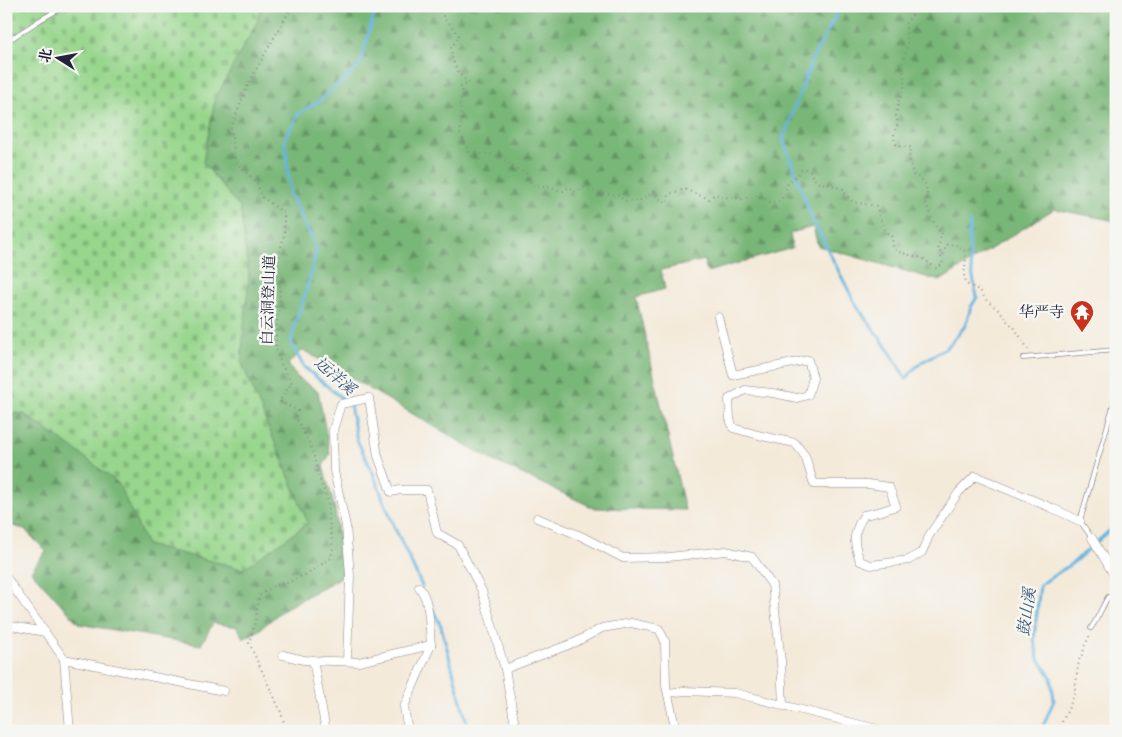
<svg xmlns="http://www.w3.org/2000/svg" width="1122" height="737" viewBox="0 0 1122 737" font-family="Alegreya,'Noto Serif SC',serif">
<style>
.forest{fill:url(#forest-firs);stroke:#4e6c5a}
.cemetery{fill:url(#cemetery-stones);stroke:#5c7c64}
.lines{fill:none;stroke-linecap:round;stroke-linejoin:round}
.stream{stroke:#65b5e0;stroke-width:3}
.lane-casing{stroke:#8b868a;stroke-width:5.5}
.street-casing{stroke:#8b868a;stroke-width:9}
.path{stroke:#8b868a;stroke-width:2;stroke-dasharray:1 4;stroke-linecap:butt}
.lane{stroke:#fff;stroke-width:4}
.street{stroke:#fff;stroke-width:8}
.labels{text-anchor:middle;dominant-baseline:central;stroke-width:5;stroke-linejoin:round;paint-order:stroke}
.street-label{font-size:15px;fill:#22223b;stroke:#f6f6f2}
.poi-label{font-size:15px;fill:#22223b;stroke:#f6f6f2;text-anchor:end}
.water-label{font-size:16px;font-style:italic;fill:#395575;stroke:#f6f6f2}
</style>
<defs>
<pattern id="forest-firs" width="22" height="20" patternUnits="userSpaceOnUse" patternTransform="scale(1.25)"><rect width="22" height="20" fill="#79b778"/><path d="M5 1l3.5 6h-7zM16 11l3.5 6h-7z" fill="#639464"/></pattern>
<pattern id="cemetery-stones" width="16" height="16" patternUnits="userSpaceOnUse" patternTransform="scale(1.25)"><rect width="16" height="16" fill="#97d68c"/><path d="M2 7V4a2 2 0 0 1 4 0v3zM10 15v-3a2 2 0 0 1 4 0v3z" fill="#82b77a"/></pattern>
</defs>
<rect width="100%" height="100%" fill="#f6f6f2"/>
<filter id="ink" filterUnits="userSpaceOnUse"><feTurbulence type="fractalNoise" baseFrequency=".02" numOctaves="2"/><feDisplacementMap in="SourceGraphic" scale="10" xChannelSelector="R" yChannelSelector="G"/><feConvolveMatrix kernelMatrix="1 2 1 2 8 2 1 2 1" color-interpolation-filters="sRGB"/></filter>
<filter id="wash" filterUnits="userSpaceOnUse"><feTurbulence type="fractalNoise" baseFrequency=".0096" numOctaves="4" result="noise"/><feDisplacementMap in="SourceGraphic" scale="20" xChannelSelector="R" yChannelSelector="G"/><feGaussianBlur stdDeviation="1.12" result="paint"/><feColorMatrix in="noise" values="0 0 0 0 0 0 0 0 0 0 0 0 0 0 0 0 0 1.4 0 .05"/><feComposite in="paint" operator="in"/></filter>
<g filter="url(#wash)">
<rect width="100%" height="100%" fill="#f4eada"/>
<path class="forest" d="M6,6H1116V221L1054,209L940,281L818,246L813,227L790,233L792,248L707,272L704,260L661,270L665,289L636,297L685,510L594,508L490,459L303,350L288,364L298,378L318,391L330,454L323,466L335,509L343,576L284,609L258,631L243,639L238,627L213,623L201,645L79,624L31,571L46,551L24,529L6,524Z"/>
<path class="cemetery" d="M6,6H261L258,20L215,99L203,162L240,208L249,275L241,361L308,523L243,569L147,545L118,483L74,449L24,414L6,412Z"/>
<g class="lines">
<g class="stream">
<path d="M376,6L360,65L322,99L297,115L285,139L290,194L317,249L306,292L295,323L291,343L304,367L350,405L357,440L373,473L394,526L422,586"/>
<path d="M841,6L812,60L783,139L812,219L856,305L890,352L906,379L915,368L922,362L946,348L951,343L965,326L971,307L977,297L971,267L969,237L970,222"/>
<path d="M430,603L441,626L469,731"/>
<path d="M1041,731L1054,700L1051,677L1038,658L1034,639L1040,585L1074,562L1116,525"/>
</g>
</g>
</g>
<g filter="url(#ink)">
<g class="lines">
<g class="lane-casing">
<g id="lane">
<path d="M6,42L40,20L65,6"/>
<path d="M1023,358L1116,350"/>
<path d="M1092,538L1080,521L1116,396"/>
<path d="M1091,628C1098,618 1102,607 1108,597L1116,600"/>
</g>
</g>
<g class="street-casing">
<g id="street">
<path d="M718,317L733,375L808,360L813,378L808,395L797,398L773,393L745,390L729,399L730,419L733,428L762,436L795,443L805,456L814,484H868L889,487L896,506L882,511L864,515C852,534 853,541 860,561L871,565L909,560L922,552L930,534L959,492L975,476L1052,508L1080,521"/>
<path d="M537,518L583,537L623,558L668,557L726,551L752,557L772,585L781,661L783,706"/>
<path d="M1092,538L1104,558L1116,579"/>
<path d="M6,577L64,659L224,691"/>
<path d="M419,587C431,602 429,626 431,645"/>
<path d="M6,625L45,632"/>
<path d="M283,655L304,660L359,662L431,645L404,707L408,731"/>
<path d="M64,659L70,731"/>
<path d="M313,660L326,731"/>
<path d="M347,661L350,575L346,526L334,471L333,430L341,404L369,398L378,456L391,492L400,490H427L437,533L458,545L482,591L505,669L516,731"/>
<path d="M505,669L576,642L602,628L631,623L659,629L665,641L666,686L676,731"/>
<path d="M668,693L685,691L735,693L885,731"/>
</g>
</g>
<g class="path">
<path d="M440,6L444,19L450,24L459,36L451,48C453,64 456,72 469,83L460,87L464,95L460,101L461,125L460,133L471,156C498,147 506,165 527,174L531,184L538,187H547L563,191L570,187L576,192L584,188L600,193L619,195L624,201L641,200L653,192L660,199L667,203L669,194L684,189L709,199L715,194L724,197L742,199L759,195L771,203L780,201L785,193L788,183L798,174L803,168L810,171L813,178L819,183L827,184L843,189L847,196L853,202L876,206L885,231L892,237L893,247L898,252L922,258L936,268L943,264L941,257"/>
<path d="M916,6V10L906,23V31L907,39V49L902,65L905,85L899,99L896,116L898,124C894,133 892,137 897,146L911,147L909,158L913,175L920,178L926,185L927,196L926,204L936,227L942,232L938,250L943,255L947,244L956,245L964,250L966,258L964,277L968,285L975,288L981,292L987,301L1001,312L1007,321L1014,327L1028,349L1032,350"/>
<path d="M286,731L281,712L249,643L256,618L259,596L275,585L285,584L309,573L331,558L333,548L329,520L328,501L317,473L314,456L309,442L296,418L298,411L279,401L292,383L281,364L276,349V333L279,307L280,283L278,259L284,235V213L262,197L257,183L235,161L231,128L248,84L292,6"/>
<path d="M1058,731L1074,696L1079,660L1083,653L1085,645L1090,635"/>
</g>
<use href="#lane" class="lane"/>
<use href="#street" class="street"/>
</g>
</g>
<defs>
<g id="temple-pin" transform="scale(1.25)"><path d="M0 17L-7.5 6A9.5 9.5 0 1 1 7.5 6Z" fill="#c8321e" stroke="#f6f6f2"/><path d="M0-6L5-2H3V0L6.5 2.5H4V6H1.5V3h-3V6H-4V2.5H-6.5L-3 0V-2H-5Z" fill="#fff"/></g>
</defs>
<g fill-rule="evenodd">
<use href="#temple-pin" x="1082" y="312"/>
</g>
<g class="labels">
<g class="street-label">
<text transform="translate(268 300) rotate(-88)">白云洞登山道</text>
</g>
<g class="poi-label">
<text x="1064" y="312">华严寺</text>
</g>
<g class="water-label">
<text transform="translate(335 376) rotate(42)">远洋溪</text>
<text transform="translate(1027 612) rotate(-82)">鼓山溪</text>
</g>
</g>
<rect width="1122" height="737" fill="none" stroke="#f6f6f2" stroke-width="25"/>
<g transform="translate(58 58) rotate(281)" stroke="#f6f6f2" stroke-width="4" paint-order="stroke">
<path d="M0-4L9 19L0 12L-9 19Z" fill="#22223b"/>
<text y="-8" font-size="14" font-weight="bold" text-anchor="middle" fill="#22223b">北</text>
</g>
</svg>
